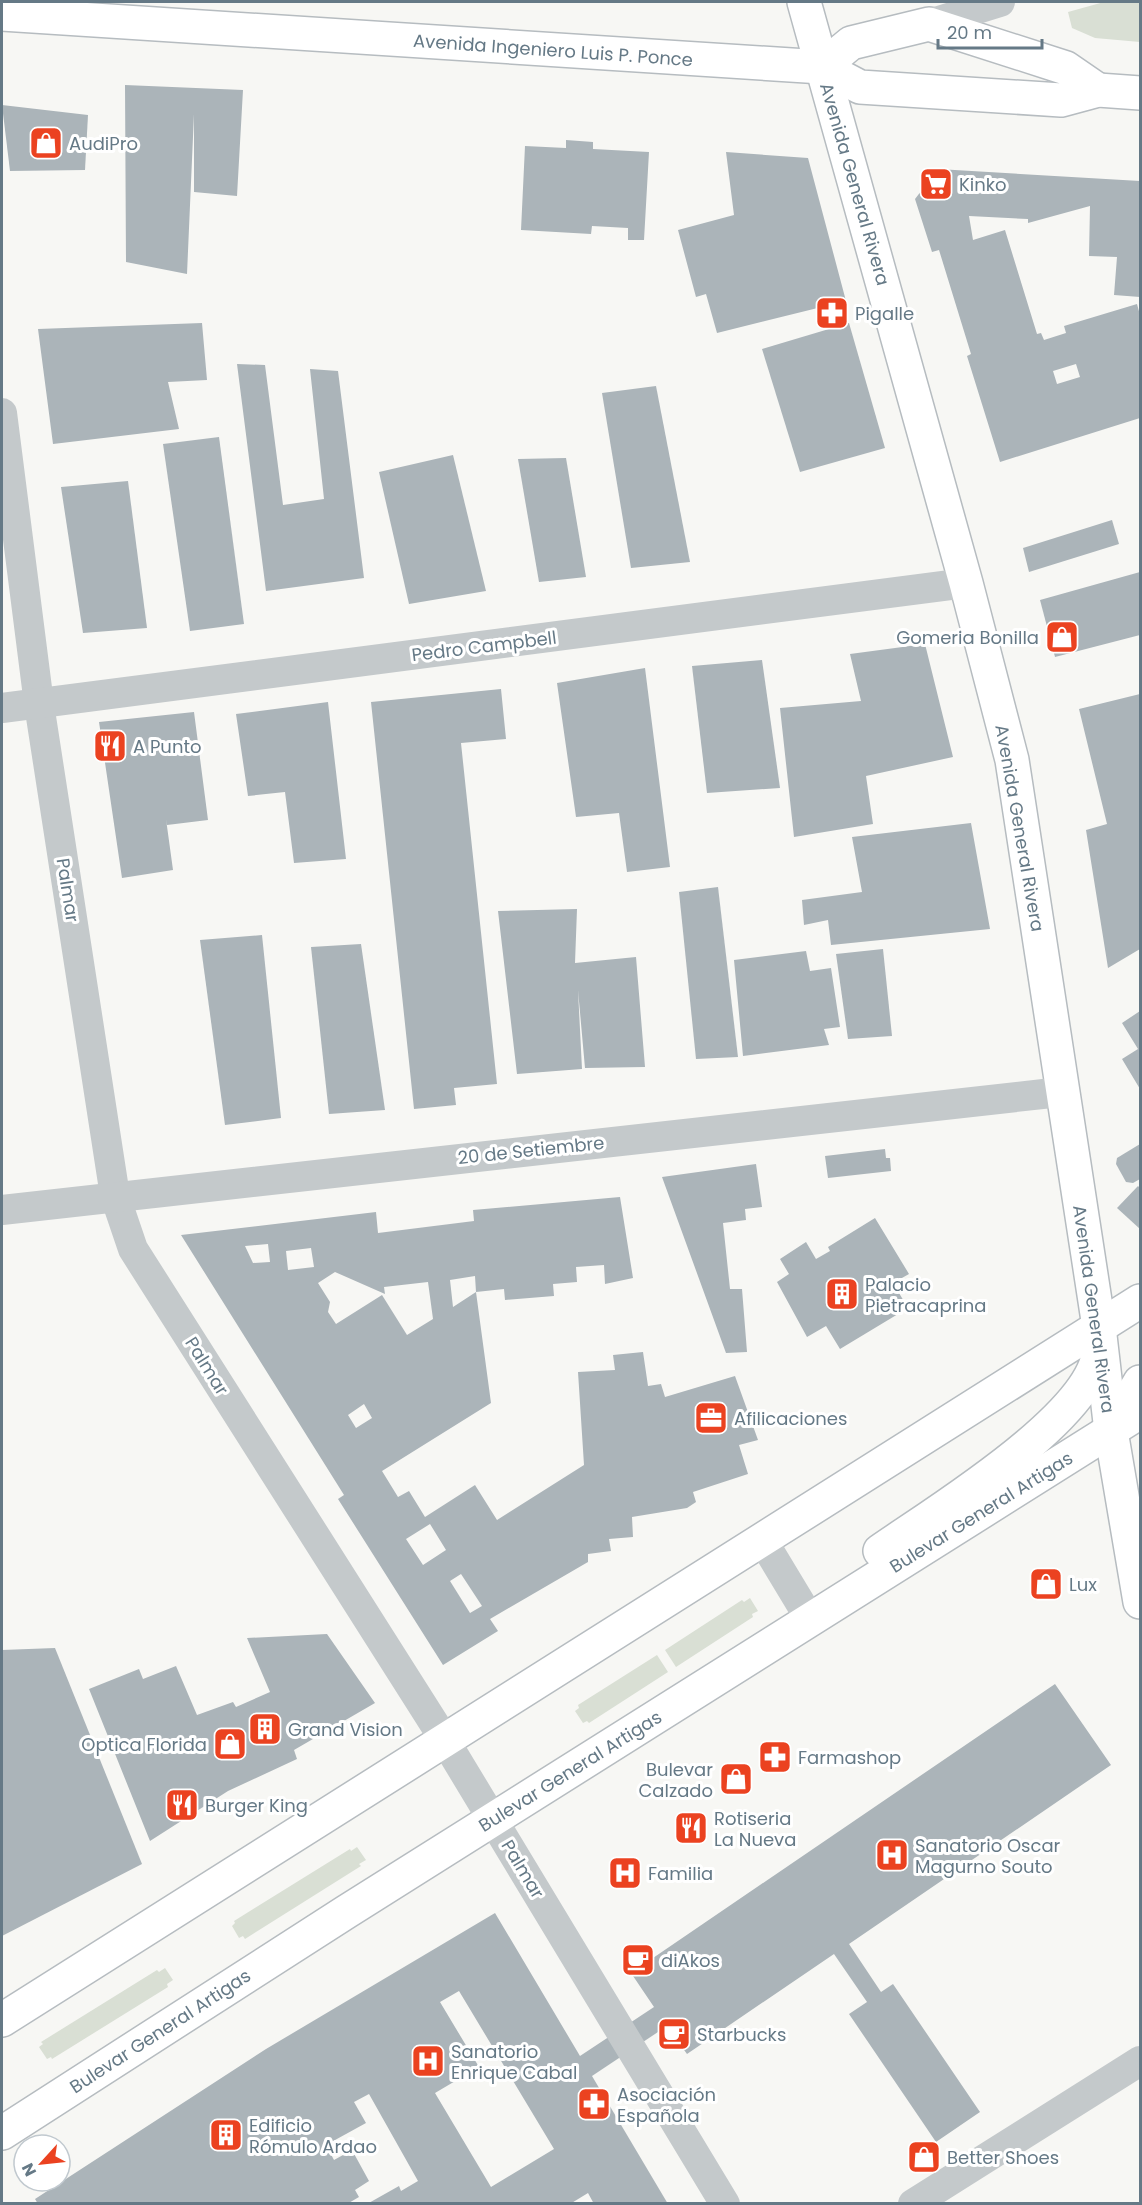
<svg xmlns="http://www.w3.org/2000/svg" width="1142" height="2205" viewBox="0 0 1142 2205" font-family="Poppins,sans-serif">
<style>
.green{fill:#d9dfd4}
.building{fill:#abb4b9;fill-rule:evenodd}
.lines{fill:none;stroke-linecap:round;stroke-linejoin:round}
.secondary-casing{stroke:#b6bcc0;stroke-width:36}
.street{stroke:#c4c9cb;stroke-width:30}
.secondary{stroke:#fff;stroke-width:33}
.labels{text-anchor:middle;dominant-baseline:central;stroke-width:6;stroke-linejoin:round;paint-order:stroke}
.street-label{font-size:18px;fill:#657986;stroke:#fff}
.poi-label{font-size:18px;fill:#657986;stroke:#fff;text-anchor:start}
</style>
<rect width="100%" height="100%" fill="#f7f7f4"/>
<g class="green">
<path d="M1104,2H1140V42L1095,38L1072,28L1068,12Z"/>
<path d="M750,1598L758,1611L752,1614L753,1617L676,1667L665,1650L742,1600L744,1602Z"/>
<path d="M657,1655L668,1672L589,1723L587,1721L583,1723L575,1711L579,1708L578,1705Z"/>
<path d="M357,1847L366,1860L359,1864L361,1866L245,1939L243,1936L239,1938L232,1926L235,1923L234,1921L350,1849L351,1851Z"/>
<path d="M165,1968L173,1980L167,1984L168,1987L52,2059L51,2057L47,2059L39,2047L43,2044L41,2042L157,1970L159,1972Z"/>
</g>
<g class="building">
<path d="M125,85L243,90L237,196L194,192V114L187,274L126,262Z"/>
<path d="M2,105L88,115L85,170L10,171Z"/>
<path d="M566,140L593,142V149L649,152L644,240H628V228L592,226L591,234L521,230L525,146L566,148Z"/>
<path d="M726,152L808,158L846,301L717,333L706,294L696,297L678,230L734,215Z"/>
<path d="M938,169L1140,181V297L1114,295L1117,257L1089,256L1090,206L1028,223V219L969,216L973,240L1005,230L1037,334L1041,333L1044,340L1066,333L1064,326L1137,304L1140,315V418L1000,462L967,356L971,354L939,250L932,252L915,199ZM1076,364L1080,377L1057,384L1053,371Z"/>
<path d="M202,323L207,380L168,382L179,429L53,444L38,329Z"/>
<path d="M849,323L885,448L800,472L762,349Z"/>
<path d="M237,364L265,365L283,505L324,499L310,369L338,371L364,578L266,591Z"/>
<path d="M656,386L690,562L631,568L602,393Z"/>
<path d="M219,437L244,624L190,631L163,444Z"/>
<path d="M453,455L486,591L409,604L379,472Z"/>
<path d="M566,458L586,577L539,582L518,459Z"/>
<path d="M128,481L147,628L83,633L61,487Z"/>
<path d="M1112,520L1119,544L1029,572L1023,548Z"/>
<path d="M1140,572V635L1055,657L1040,600Z"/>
<path d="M925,644L953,757L866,776L873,824L794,837L780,708L861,701L850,654Z"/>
<path d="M762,660L780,788L707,793L692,666Z"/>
<path d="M645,668L670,867L627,872L619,813L576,817L557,683Z"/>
<path d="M501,689L506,739L461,743L497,1084L454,1088L456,1105L414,1109L371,702Z"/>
<path d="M1140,694V949L1108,968L1086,830L1107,824L1079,709Z"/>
<path d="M328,702L346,859L294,863L285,792L248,796L236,714Z"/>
<path d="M194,712L208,820L167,825L166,819L173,870L122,878L99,722Z"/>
<path d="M971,823L990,929L831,945L828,920L804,925L802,900L862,892L852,837Z"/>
<path d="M718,887L738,1057L696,1059L679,892Z"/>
<path d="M577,909L575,963L636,957L645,1067L585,1068L578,990L582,1069L517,1074L498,911Z"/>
<path d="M262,935L281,1118L225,1125L200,940Z"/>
<path d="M361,944L385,1110L329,1114L311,947Z"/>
<path d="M883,949L892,1036L848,1039L836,954Z"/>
<path d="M806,951L810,971L831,968L840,1027L824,1029L829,1045L743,1056L734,960Z"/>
<path d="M1140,1011V1089L1122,1059L1138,1049L1122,1023Z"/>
<path d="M1140,1144V1179L1133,1183L1126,1182L1116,1164L1117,1158Z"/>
<path d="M885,1149L886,1158H890L891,1171L828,1178L825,1156Z"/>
<path d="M756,1164L762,1207L745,1209L746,1220L723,1223L730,1289H742L747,1352L726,1353L662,1177Z"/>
<path d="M1138,1186L1140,1188V1229L1117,1208Z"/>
<path d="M620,1197L633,1278L605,1284L604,1265L576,1267L577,1282L553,1284L554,1296L505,1300L504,1289L476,1292L475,1276L450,1280L453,1307L476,1292L491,1403L382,1471L398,1497L409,1491L425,1517L475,1485L497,1520L584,1465L578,1372L615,1370L613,1355L643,1352L648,1386L661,1384L665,1397L735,1376L758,1440L739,1445L748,1474L693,1492L696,1502L687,1508L632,1517L633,1537L609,1539L611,1551L588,1554V1562L490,1619L498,1631L443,1665L338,1499L344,1495L181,1235L376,1212L378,1233L474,1221L473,1210ZM268,1244L270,1262L253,1263L245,1246ZM311,1248L314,1267L288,1270L286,1251ZM335,1272L385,1294L384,1287L428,1282L433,1319L407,1335L382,1295L336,1324L328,1312L330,1302L318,1283ZM364,1404L372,1418L356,1428L348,1415ZM430,1524L446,1550L423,1565L406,1539ZM461,1574L482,1606L470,1613L450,1581Z"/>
<path d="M875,1218L909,1274L893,1283L908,1308L840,1349L826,1326L807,1337L777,1282L789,1274L780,1259L806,1242L816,1259L830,1251L828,1247Z"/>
<path d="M327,1634L375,1703L294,1750L297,1759L228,1791L150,1841L89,1689L139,1669L143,1679L176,1666L197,1715L233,1702L236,1707L270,1692L247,1638Z"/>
<path d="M55,1648L142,1864L2,1936V1650Z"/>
<path d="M1055,1684L1111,1765L849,1944L881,1992L893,1984L980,2112L936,2142L849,2014L867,2002L834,1954L687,2054L667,2026L592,2076L668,2204H594L588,2193L570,2204H367L399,2186L401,2191L418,2181L369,2094L354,2102L366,2123L326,2145L334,2160L352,2150L369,2181L355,2190L359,2197L347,2204H38L35,2199L266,2049L495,1913L580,2056L654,2007L631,1973ZM459,1991L554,2149L491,2187L435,2093L479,2067L440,2002Z"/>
</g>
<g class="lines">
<g class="secondary-casing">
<g id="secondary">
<path d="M804,2L966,583L1012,760L1099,1327L1111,1431L1140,1602"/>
<path d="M2,14L822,67L860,87L1061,100L1098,90L1140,93"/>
<path d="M822,67L851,43L929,24L1066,68L1098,90"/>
<path d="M1112,1429L1140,1382"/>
<path d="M880,1551C933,1514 1097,1415 1099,1348"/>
<path d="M2,2020L1140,1301"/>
<path d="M2,2133L346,1912L1140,1412"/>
</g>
</g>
<g class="street">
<path d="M929,24L1000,2"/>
<path d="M2,413L39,704L115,1196L133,1249L444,1739L725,2204"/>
<path d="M2,708L966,583"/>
<path d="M2,1210L1061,1092"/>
<path d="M763,1541L810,1619"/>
<path d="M913,2204L1140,2061"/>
</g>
<use href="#secondary" class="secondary"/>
</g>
<defs>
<g id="shop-square" transform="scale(1.725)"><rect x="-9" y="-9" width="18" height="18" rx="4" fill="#eb4220" stroke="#fff"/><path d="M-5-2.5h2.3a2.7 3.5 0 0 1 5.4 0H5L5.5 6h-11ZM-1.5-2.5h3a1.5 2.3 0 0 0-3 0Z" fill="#fff"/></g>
<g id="supermarket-square" transform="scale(1.725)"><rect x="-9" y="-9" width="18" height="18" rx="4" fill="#eb4220" stroke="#fff"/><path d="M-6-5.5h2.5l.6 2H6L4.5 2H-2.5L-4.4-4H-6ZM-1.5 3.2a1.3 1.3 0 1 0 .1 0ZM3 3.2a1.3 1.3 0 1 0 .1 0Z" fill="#fff"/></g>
<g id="pharmacy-square" transform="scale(1.725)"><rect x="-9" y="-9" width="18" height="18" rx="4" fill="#eb4220" stroke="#fff"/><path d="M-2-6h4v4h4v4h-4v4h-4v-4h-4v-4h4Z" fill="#fff"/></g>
<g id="restaurant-square" transform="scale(1.725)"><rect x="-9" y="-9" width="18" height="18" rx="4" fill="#eb4220" stroke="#fff"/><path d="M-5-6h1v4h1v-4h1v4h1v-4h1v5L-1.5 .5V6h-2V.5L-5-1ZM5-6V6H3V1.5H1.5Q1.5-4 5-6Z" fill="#fff"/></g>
<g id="building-square" transform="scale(1.725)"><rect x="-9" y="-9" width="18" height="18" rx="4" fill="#eb4220" stroke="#fff"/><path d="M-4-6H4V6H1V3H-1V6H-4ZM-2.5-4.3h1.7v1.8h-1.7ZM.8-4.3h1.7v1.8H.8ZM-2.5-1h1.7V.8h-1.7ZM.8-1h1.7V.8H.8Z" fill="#fff"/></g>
<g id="office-square" transform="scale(1.725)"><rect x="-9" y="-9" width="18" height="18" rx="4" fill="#eb4220" stroke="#fff"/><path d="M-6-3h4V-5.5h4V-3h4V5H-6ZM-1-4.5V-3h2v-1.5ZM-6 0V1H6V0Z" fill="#fff"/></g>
<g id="hospital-square" transform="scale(1.725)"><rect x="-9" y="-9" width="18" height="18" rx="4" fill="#eb4220" stroke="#fff"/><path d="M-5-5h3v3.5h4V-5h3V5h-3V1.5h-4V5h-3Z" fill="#fff"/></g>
<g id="cafe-square" transform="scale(1.725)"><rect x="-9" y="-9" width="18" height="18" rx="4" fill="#eb4220" stroke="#fff"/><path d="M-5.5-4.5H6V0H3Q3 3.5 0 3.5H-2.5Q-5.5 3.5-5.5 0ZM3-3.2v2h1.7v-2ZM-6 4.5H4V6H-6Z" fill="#fff"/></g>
</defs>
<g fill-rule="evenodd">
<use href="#shop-square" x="46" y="143"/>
<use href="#supermarket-square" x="936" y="184"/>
<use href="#pharmacy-square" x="832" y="313"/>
<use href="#shop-square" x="1062" y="637"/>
<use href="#restaurant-square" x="110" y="746"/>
<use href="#building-square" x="842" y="1294"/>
<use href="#office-square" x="711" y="1418"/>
<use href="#shop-square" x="1046" y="1584"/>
<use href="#building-square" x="265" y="1729"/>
<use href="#shop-square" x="230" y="1744"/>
<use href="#pharmacy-square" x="775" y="1757"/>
<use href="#shop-square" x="736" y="1779"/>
<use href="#restaurant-square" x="182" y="1805"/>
<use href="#restaurant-square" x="691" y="1828"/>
<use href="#hospital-square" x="892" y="1855"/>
<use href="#hospital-square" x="625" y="1873"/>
<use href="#cafe-square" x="638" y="1960"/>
<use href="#cafe-square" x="674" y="2034"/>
<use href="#hospital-square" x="428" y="2061"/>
<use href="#pharmacy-square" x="594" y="2104"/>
<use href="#building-square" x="226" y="2135"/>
<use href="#shop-square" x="924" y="2157"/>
</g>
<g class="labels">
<g class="street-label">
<text transform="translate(553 50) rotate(4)">Avenida Ingeniero Luis P. Ponce</text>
<text transform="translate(855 184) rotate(74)">Avenida General Rivera</text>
<text transform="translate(484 646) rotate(-7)">Pedro Campbell</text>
<text transform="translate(1020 828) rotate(80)">Avenida General Rivera</text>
<text transform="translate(68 890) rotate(81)">Palmar</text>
<text transform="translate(531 1150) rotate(-6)">20 de Setiembre</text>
<text transform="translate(1094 1309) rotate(82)">Avenida General Rivera</text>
<text transform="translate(207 1366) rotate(58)">Palmar</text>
<text transform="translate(981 1512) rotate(-32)">Bulevar General Artigas</text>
<text transform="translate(570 1771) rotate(-32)">Bulevar General Artigas</text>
<text transform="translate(523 1869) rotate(59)">Palmar</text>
<text transform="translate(160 2031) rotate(-33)">Bulevar General Artigas</text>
</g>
<g class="poi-label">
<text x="69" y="143">AudiPro</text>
<text x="959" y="184">Kinko</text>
<text x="855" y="313">Pigalle</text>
<text x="1039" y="637" text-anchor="end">Gomeria Bonilla</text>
<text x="133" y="746">A Punto</text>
<text x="865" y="1284">Palacio<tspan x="865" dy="21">Pietracaprina</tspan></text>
<text x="734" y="1418">Afilicaciones</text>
<text x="1069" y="1584">Lux</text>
<text x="288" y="1729">Grand Vision</text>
<text x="207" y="1744" text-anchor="end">Optica Florida</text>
<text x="798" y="1757">Farmashop</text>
<text x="713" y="1769" text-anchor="end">Bulevar<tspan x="713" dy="21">Calzado</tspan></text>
<text x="205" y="1805">Burger King</text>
<text x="714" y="1818">Rotiseria<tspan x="714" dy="21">La Nueva</tspan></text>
<text x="915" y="1845">Sanatorio Oscar<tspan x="915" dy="21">Magurno Souto</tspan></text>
<text x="648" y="1873">Familia</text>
<text x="661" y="1960">diAkos</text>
<text x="697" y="2034">Starbucks</text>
<text x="451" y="2051">Sanatorio<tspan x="451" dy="21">Enrique Cabal</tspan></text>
<text x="617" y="2094">Asociación<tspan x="617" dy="21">Española</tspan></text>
<text x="249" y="2125">Edificio<tspan x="249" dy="21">Rómulo Ardao</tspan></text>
<text x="947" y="2157">Better Shoes</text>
</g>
</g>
<rect width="1142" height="2205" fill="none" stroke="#657986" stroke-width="6"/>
<g transform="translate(42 2163) rotate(243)"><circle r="28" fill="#ffffff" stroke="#c1c9cf" stroke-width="1.5"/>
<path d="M0-4.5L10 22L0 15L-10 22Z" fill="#eb4220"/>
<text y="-9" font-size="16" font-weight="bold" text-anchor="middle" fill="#657986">N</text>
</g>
<path d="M938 39v9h104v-9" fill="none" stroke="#657986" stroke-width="3"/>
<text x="947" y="39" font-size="18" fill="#657986" stroke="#ffffff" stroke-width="4.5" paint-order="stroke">20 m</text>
</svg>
